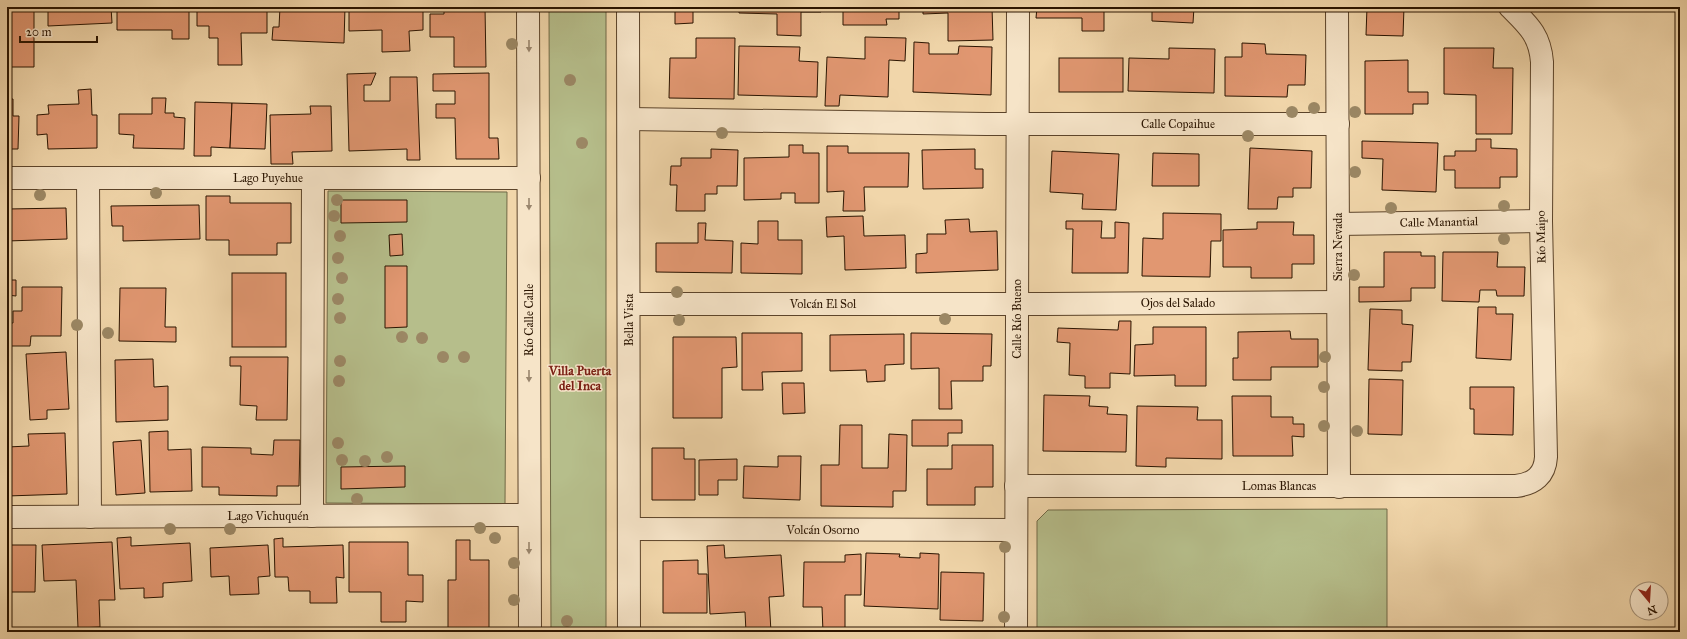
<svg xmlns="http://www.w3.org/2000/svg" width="1687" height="639" viewBox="0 0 1687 639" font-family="'IM FELL Great Primer',serif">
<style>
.green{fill:#b6be8b;stroke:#706946}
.building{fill:#e19771;stroke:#2a1400}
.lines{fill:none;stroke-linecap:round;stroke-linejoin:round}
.minor-casing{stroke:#5c442a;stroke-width:24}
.minor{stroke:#f6e4c8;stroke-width:22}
.tree{fill:#9b8764}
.oneway{fill:#9a866e}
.labels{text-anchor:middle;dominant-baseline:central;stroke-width:3;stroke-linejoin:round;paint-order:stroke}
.street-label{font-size:12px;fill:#2a1400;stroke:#f6e4c8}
.neighbourhood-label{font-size:13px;font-weight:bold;fill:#7a1f14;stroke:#f6e4c8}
</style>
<rect width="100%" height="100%" fill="#f1d6aa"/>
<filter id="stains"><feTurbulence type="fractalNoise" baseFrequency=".005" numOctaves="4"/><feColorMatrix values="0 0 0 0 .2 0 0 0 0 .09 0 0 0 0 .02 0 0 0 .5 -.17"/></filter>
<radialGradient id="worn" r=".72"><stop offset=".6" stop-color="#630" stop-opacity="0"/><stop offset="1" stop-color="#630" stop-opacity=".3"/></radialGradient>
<g class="green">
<path d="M549,7H606V632H551Z"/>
<path d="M328,191L507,192L505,504L326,503Z"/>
<path d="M1387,509V632H1037V521L1048,510Z"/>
</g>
<g class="building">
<path d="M7,7H34V67H10V31L7,32Z"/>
<path d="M48,7H111L112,23L48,26Z"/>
<path d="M117,7H189V39H172V30H117Z"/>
<path d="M197,7H267V33H241L242,65H218V38H209V26H197Z"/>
<path d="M280,7H345L344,43L272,40L273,27H279Z"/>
<path d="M349,7H423V30L409,31L410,51L382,52V30L349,31Z"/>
<path d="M444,7H485L486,67H454V37H430V14H444Z"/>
<path d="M654,7H718V10L693,11V23L675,24V11H654Z"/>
<path d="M739,7H821V12H801V36L777,35V14L739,13Z"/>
<path d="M843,7H899V19H886L887,25H843Z"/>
<path d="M923,7H992L993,40L948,41V13L923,14Z"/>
<path d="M1037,7H1128V9H1104V31H1082V18H1036Z"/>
<path d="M1152,7H1194L1193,23L1152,21Z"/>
<path d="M1367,7H1404L1403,36L1366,35Z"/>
<path d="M865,37L906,38L905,61L889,60L888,97L840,95L839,106H825L827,57L865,59Z"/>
<path d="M696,38H735L734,99L669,98L670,58H696Z"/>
<path d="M914,42L929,43V54H958L959,46L992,47L991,95L913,92Z"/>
<path d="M1242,43L1265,44L1266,54L1306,55L1305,85H1288L1287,97L1225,96V57H1242Z"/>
<path d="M739,46L800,47L799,61L818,62L817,97L738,95Z"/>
<path d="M1169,48L1215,49L1214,93L1128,91L1129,58L1169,59Z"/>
<path d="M1444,48H1494L1493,68H1513L1512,134H1476V95L1444,94Z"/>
<rect x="1059" y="58" width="64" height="34"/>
<path d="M1408,60V92H1428V104H1413V114H1365V61Z"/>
<path d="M376,73L371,85H364V101H390V77H417L420,160H407V149L349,151L347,74Z"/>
<path d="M489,73V138H498L499,159H456L455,118H436V104H455V91H433V74Z"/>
<path d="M91,89L92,115H97V148L48,149L47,134L37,135V115L49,114L48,105L79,104L78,90Z"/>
<path d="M152,98H166L165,113H174V117L185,118L184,149L133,148L134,135L119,134V114H152Z"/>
<path d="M7,99H13V116H19L18,149H7Z"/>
<path d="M195,102L232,103L230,148L211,147V156H194Z"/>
<path d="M232,103L267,104L265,149L230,148Z"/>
<path d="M310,106H331L332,151L292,152L293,164H271L270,115L311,114Z"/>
<path d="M1476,139H1491V148L1517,149V177H1500V188H1455V170H1444V156H1455V151H1476Z"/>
<path d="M1362,141L1438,143L1436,192L1382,190L1383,159L1362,158Z"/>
<path d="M789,145H803V153H819V203H795V193H781V199L744,200V158L789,157Z"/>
<path d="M827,146H848V153H909L908,187H864L865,211H843L844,191L827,192Z"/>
<path d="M1250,148L1312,151L1311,188H1293V197H1278L1277,209H1248Z"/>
<path d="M711,149L738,150L737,186H717V194H705V211H676L677,185H670L671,166H681V158H711Z"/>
<path d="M975,149V169H983V188L923,189L922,150Z"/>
<path d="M1052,151L1119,154L1116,210L1082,209L1083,194L1050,192Z"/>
<path d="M1153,153L1199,154V186H1152Z"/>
<path d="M206,196H230V203H291V243H277V255H229V240H206Z"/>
<path d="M341,200H407V222L341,223Z"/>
<path d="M199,205L200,239L123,241V226H112L111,206Z"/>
<path d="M66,208L67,239L7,241V209Z"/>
<path d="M1163,213L1221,214V241H1211L1210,277L1142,276L1143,238L1163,239Z"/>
<path d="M863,216L864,236L905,235L906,268L845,270L844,236L827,237L826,217Z"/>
<path d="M969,219L970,232L997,231L998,270L916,273V254L927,253V234H946L945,220Z"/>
<path d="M758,221H778V240H802V274L741,273V243L758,244Z"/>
<path d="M1066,221H1102L1101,238H1115V222L1129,223L1128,273H1072L1073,229H1066Z"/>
<path d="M1257,222H1294L1293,235H1314V264H1292V278H1251V267H1223V230L1257,229Z"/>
<path d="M698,223H706L705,240L733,241L732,273L656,272V243H698Z"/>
<path d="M402,234L403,255L390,256L389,235Z"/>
<path d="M1384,252H1421V256H1435V288H1411V301L1359,302V287H1384Z"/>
<path d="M1443,252H1498L1497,267H1525L1524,296H1497L1496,290H1480L1479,302L1442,301Z"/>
<path d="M385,266H407V327L385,328Z"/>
<rect x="232" y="273" width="54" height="74"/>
<path d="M7,280H16V296L7,295Z"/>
<path d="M22,287H62L61,336H31L30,346H7V323H13V311H22Z"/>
<path d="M120,288H166L165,327H176V342L119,341Z"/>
<path d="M1478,307H1496V314H1513L1511,360L1476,358Z"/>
<path d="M1370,309L1402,310V324L1413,325L1411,362H1402V371L1368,370Z"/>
<path d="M1119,321H1131L1130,374L1110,373V388H1085V376L1069,375L1070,343L1057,342L1058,328L1118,330Z"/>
<path d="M1153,327H1206V386H1175V375L1134,376L1135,345L1153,344Z"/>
<path d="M1290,331L1291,339H1318V367H1271V380H1233V358H1238V332Z"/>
<path d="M742,333H802V371L762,372L763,390H742Z"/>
<path d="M911,333L992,334L991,366H983V381H951L952,409H939V368L911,369Z"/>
<path d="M904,334V364L885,365V381L867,382L866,370L830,371V335Z"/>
<path d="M673,337H736L737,367L722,368V418H673Z"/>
<path d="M66,352L69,409L47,410V419L30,420L26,354Z"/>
<path d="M230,357H288L287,420H256L257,406L240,405L241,366H230Z"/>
<path d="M153,359L154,387L168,386V420L116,422L115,360Z"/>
<path d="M1369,379L1403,380L1402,435L1368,434Z"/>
<path d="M782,383H804L805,413L783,414Z"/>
<path d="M1470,387H1514L1513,435L1474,434V409H1470Z"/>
<path d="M1044,395L1090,396L1089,406L1108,407L1107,414L1127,415L1126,452L1043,451Z"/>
<path d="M1232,396H1271V417H1293V424H1304V437L1292,436L1293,456H1233Z"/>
<path d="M1137,406L1198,407L1197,420H1222V459L1166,458V467L1136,466Z"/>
<path d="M912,420H962V433H948V446H912Z"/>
<path d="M840,425H862V468H888L889,434L907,435L906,491H893V507L821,506V465H839Z"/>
<path d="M168,431V450L191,449L192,491L150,492L149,432Z"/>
<path d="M65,433L67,494L7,496V447L29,446L28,434Z"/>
<path d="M141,440L145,493L116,495L113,442Z"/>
<path d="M274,440H300L299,486H277V496L219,495V487H202V447L251,448V454L273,455Z"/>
<path d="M952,445H993V487H975V505H927V469H952Z"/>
<path d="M652,448H684V459H695V500H652Z"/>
<path d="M778,456H801L800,500L743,498L744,466L778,467Z"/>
<path d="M737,459V480H718V495H699V460Z"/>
<path d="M405,466V487L341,489V467Z"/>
<path d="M131,537V546L190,543L192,581L163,583V597L144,598V588L120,589L117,538Z"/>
<path d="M283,538V547L343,545L344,578L336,577L337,603H310V591H289L288,577H275L274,539Z"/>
<path d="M456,540H470V560H489V628H448V580H456Z"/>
<path d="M112,542L115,600H99L100,627L78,628L76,580L44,581L42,545Z"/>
<path d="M349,542H408V575H423V602L406,601V622H381V592H349Z"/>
<path d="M7,545H36L35,592H7Z"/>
<path d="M268,545L270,576L258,577L259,594L230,595L229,576L211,577L210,548Z"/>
<path d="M724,545L725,558L781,555L784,596L769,597L771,632H746L745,612L710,614L707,546Z"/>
<path d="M866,553L900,554L899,557L920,558V553L939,554L938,609L864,606Z"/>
<path d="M861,554V595H845V632H823L822,607H803L804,562H845V555Z"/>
<path d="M698,560V574H707V613H663V561Z"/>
<path d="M941,572L984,573L983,621L940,620Z"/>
<path d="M428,628L503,629V632H428Z"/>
</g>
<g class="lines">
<g class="minor-casing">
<g id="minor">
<path d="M528,7L530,632"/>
<path d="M628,7L629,632"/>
<path d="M1337,7L1339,487"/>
<path d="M629,119L986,124H1338"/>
<path d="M7,178H529"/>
<path d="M88,178L90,517"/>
<path d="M1338,224L1541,221"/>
<path d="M629,304H1046L1338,302"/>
<path d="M1016,486H1516C1534,484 1545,475 1546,457L1541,221L1542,62C1540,35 1528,25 1510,7"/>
<path d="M312,516L313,178"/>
<path d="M7,517L529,515"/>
<path d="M630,529L1016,530"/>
<path d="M1016,632L1018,7"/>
</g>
</g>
<use href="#minor" class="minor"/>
</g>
<g class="tree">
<circle cx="512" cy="44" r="6"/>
<circle cx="570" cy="80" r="6"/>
<circle cx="1314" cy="108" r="6"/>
<circle cx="1292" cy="112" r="6"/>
<circle cx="1355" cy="112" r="6"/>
<circle cx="722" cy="133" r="6"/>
<circle cx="1248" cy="136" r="6"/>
<circle cx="582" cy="143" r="6"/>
<circle cx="1355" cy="172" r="6"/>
<circle cx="156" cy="193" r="6"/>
<circle cx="40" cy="195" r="6"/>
<circle cx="337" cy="200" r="6"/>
<circle cx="1504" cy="206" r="6"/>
<circle cx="1391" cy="208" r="6"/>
<circle cx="334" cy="216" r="6"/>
<circle cx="340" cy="236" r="6"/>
<circle cx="1504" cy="239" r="6"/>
<circle cx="338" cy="258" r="6"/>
<circle cx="1354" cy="275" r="6"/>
<circle cx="342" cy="278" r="6"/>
<circle cx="677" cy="292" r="6"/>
<circle cx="338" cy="299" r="6"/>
<circle cx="340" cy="318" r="6"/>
<circle cx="945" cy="319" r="6"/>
<circle cx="679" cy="320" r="6"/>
<circle cx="77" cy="325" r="6"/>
<circle cx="108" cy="333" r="6"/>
<circle cx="402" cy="337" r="6"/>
<circle cx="422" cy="338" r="6"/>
<circle cx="443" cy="357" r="6"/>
<circle cx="464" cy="357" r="6"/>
<circle cx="1325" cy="357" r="6"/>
<circle cx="340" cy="361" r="6"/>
<circle cx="339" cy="381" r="6"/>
<circle cx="1324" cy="387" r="6"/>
<circle cx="1324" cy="426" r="6"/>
<circle cx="1357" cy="431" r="6"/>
<circle cx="338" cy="443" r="6"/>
<circle cx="387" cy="457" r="6"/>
<circle cx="342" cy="460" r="6"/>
<circle cx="365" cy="461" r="6"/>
<circle cx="357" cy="499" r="6"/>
<circle cx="480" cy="528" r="6"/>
<circle cx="170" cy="529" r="6"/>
<circle cx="230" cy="529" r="6"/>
<circle cx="495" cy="538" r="6"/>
<circle cx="1005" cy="547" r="6"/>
<circle cx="514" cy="563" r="6"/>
<circle cx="514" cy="600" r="6"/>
<circle cx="1004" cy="617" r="6"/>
<circle cx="567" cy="621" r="6"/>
</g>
<defs><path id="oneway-solid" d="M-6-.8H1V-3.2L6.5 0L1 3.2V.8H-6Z"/></defs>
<g class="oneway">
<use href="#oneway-solid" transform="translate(529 46) rotate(90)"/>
<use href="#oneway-solid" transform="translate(529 204) rotate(90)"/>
<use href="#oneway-solid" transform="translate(529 376) rotate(90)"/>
<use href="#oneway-solid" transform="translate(529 548) rotate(90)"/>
</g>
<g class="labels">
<g class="street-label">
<text x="1178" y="124">Calle Copaihue</text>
<text x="268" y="178">Lago Puyehue</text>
<text transform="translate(1439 222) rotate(-1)">Calle Manantial</text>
<text transform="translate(1541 237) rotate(-91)">Río Maipo</text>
<text transform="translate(1338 247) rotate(-90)">Sierra Nevada</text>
<text x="1178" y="303">Ojos del Salado</text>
<text x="823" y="304">Volcán El Sol</text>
<text transform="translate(1017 319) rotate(-90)">Calle Río Bueno</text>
<text transform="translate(529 320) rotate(-90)">Río Calle Calle</text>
<text transform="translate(629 320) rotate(-90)">Bella Vista</text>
<text x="1279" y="486">Lomas Blancas</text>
<text x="268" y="516">Lago Vichuquén</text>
<text x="823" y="530">Volcán Osorno</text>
</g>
<g class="neighbourhood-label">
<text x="580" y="371">Villa Puerta<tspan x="580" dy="15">del Inca</tspan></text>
</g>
</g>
<rect width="1687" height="639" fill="none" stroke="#f1d6aa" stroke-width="24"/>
<rect x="8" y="8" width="1671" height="623" fill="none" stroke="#2a1400" stroke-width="2"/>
<rect x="12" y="12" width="1663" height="615" fill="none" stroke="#2a1400"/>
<g transform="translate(1649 601) rotate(162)"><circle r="19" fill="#f6e4c8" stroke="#a49178"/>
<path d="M0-3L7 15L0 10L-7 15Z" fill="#8f2418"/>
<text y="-6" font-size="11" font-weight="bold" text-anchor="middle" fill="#2a1400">N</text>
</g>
<path d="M20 36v6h77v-6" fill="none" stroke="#2a1400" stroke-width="2"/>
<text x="26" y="36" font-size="12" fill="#2a1400" stroke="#f6e4c8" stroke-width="3" paint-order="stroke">20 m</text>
<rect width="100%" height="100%" filter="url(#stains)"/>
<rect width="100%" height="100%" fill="url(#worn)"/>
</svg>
